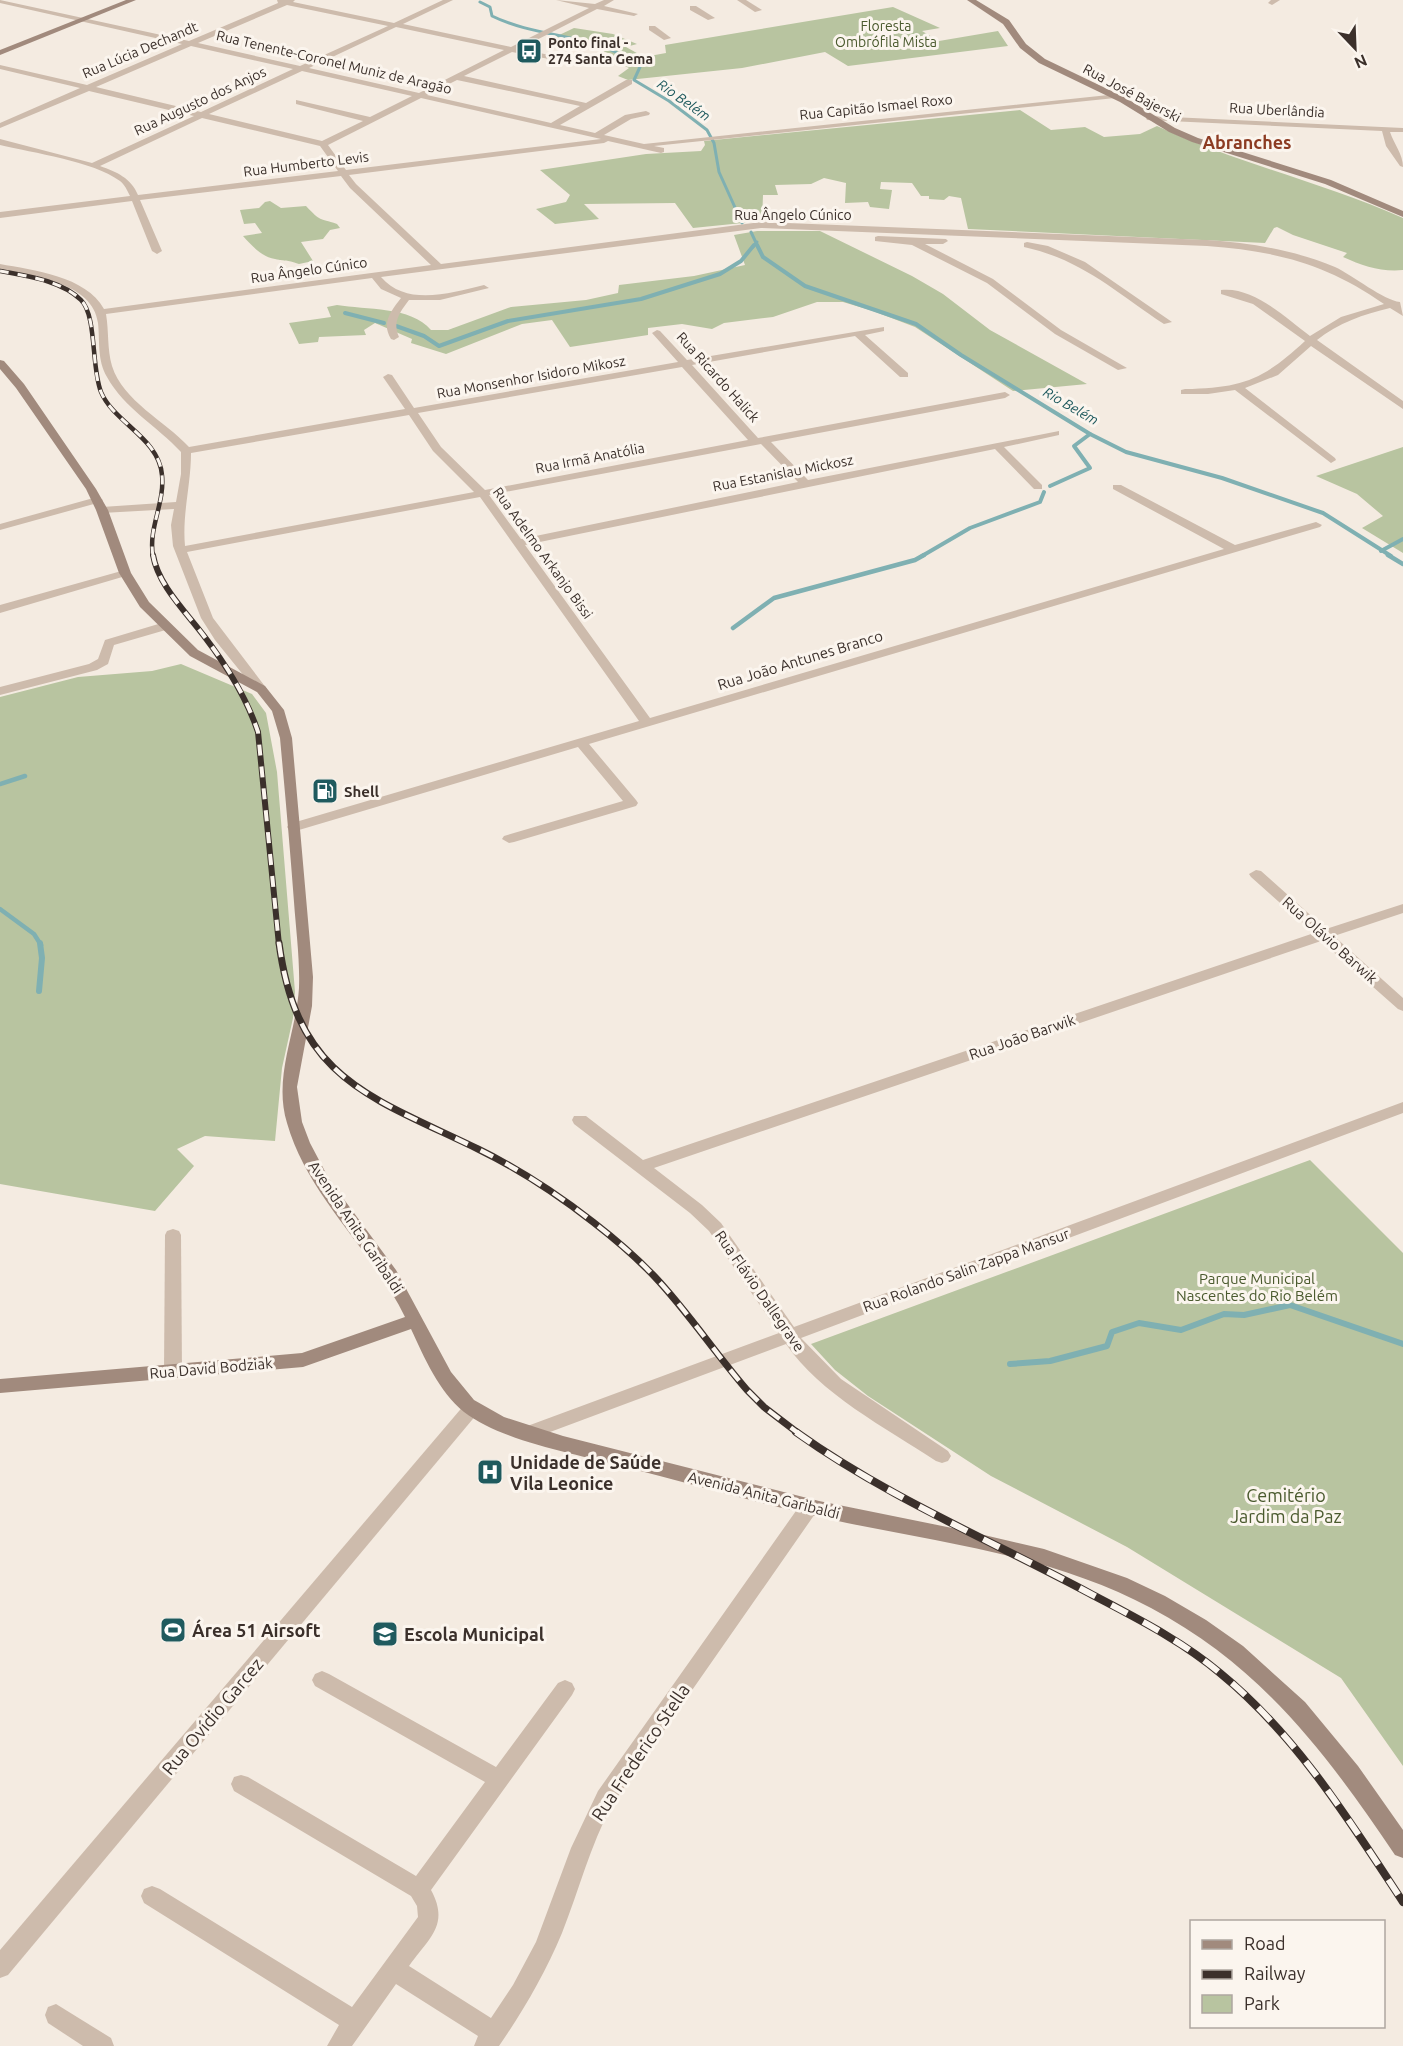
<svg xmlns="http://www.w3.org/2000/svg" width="1403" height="2046" viewBox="0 0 1403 2046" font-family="Ubuntu,sans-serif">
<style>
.green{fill:#b8c4a0}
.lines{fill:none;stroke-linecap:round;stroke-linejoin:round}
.stream-far3{stroke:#7fb0b2;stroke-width:3}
.stream-far2{stroke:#7fb0b2;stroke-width:4}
.stream-far1{stroke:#7fb0b2;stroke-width:4.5}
.stream{stroke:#7fb0b2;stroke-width:6}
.street{fill:#cdbbac;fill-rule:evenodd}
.secondary{fill:#a18a7d;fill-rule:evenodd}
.rail-far3-casing{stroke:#3b302b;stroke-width:4.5}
.rail-far2-casing{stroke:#3b302b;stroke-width:6}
.rail-far1-casing{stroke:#3b302b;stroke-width:7}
.rail-casing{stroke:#3b302b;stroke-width:8}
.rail-far3{stroke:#fbf5ee;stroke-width:3;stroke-dasharray:9;stroke-linecap:butt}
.rail-far2{stroke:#fbf5ee;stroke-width:4;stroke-dasharray:11;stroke-linecap:butt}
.rail-far1{stroke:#fbf5ee;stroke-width:4.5;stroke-dasharray:14;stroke-linecap:butt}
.rail{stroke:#fbf5ee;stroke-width:6;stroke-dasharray:18;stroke-linecap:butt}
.labels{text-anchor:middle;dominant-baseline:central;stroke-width:6;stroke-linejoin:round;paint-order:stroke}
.far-park-label{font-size:14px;fill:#4a5a2e;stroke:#fbf5ee}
.far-poi-label{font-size:14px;font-weight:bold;fill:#3b302b;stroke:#fbf5ee;text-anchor:start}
.far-street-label{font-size:14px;fill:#3b302b;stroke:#fbf5ee}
.far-water-label{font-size:14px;font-style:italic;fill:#1f5a5e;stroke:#fbf5ee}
.street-label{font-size:15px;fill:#3b302b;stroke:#fbf5ee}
.poi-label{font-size:15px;font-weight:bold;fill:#3b302b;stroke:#fbf5ee;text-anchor:start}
.park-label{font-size:15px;fill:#4a5a2e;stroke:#fbf5ee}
.far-district-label{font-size:18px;font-weight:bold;fill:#8c3b22;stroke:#fbf5ee}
.near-poi-label{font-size:18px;font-weight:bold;fill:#3b302b;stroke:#fbf5ee;text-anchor:start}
.near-park-label{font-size:18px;fill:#4a5a2e;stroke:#fbf5ee}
.near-street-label{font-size:18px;fill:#3b302b;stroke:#fbf5ee}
</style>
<rect width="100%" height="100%" fill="#f4ebe1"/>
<g class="green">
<path d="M893,7L940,28L922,31L939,41L998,31L1008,46L848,66L825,52L742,68L628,80L618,76L629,68L604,56L608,53L593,47L553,38L574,28L613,34L637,44L626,47L644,57L666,53L665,45Z"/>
<path d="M1020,110L1051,130L1085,127L1104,137L1140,134L1157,126C1236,163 1322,182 1403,218V270C1381,272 1363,266 1343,257L1347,253L1293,235L1277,227L1274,228L1265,243L968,229L961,198L949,196L944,200L929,199V196H921L912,183L881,182L880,189L892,190L889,209L870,207L868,202L845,203L846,183L824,178L811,184L775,185L778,195H763L762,221L693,228L675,203L584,204L599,219L555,224L536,209L566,202L570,195L540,170L646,154L701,151L705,145L704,141Z"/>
<path d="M270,201L281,208L306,206C322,223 318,217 337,224L340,228L330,230L323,239L301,242L313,261L299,264C285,259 287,262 275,259C262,257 252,246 243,236L262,233L255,223L244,224L240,210L259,208L265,202Z"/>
<path d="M757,231H820L912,276L943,294L990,330L1087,384L1013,391L915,327L873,311L843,302H817L773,317L724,323L712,329L682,324L648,328V335L570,347L552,320L522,324L446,354L411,343L412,339L375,323L364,330L366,335L319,337L318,342L299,344L289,323L331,317L327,307L337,305C366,310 411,306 431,330H448L511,307L586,300L618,293L619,285L694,276L745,265L734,235Z"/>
<path d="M1403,447V553L1362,528L1383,516L1357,494L1316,476Z"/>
<path d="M181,664L252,694L266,713L277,772L295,992L293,1018L282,1068L275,1141L205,1136L177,1149L194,1166L155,1211L0,1184V697L78,677L152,671Z"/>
<path d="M1310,1160L1403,1253V1766L1341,1678L1127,1547L991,1476L868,1396L835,1370L811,1344Z"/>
</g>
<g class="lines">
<g class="stream-far3">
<path d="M480,2L490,7L492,16C541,40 596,32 640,67L634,80L669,101L707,130L714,143L719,172L742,223"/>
<path d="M751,232L758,247"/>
<path d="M753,247L757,242"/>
</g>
<g class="stream-far2">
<path d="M757,245L763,257L805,286L916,324L961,355L1090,434L1126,452L1222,478L1323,513L1391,556"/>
<path d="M345,313L384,323"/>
<path d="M396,326L424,336L439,346L508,321L641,299L720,274L741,261L754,245"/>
<path d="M1050,486L1090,468L1074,446L1090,434"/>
<path d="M1381,551L1403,539"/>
<path d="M922,556L970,528L1040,502L1044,492"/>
</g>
<g class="stream-far1">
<path d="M1388,555L1403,564"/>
<path d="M733,628L774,598L915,560L924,555"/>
<path d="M0,784L25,776"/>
<path d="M0,909L34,934L41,945"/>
</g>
<g class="stream">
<path d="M39,991L42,958L40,943"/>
<path d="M1010,1364L1050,1361L1107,1346L1112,1332L1139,1323L1181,1330L1224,1314L1244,1315L1290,1305L1403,1344"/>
</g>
<g class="street">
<path d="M0,0L189,41L278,3L277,0H295L293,2L394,23L443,0H453L403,24L511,47L589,8L556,0L595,4L604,0H614L604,6L638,14L634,16L597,9L519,49L570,59V63L512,52L464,76L586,103L626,80H632V84L560,125L595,133L625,115L646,111L650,113L649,115L631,119L604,135L644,144L1118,94L1119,96L1115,98L654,146L664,148V152L661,153L608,141L604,143L349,175L356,184L441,264L761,222L1207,240C1251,243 1294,250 1335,267C1354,276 1383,300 1400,302L1403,316L1390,308C1364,314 1338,323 1317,340L1403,401V409L1311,346L1278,375L1245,388L1335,458L1336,460L1331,463L1235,390L1208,394H1181V390L1185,389C1242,388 1263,380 1305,341L1253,304L1221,294V290C1253,286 1286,318 1310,336L1341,317L1384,304C1327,264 1276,251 1207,246L761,228L381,277C407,307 450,293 484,285L489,288L440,300H409C400,312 392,322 399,337L394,340L391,339C381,323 391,311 401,298L381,289L372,278L106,314C109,331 107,349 112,366C123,401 165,421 189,447L405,409L383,377L388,374L392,375L414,408L678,362L652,333L657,330L660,331L687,360L884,327V331L865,335L908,373V377H900L855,336L692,365L758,438L1005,392L1010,395L1005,398L771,442L808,480L1059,431V435L1004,447L1042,485V489H1034L995,449L525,545L650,718L1224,549L1113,489V485H1121L1235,545L1316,522L1322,525L1320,527L589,744L636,800L638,803L636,806L514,842L509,843L502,839L504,836L623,801L578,747L299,830H289L287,827L289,824L639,721L480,497L187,552L213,618L267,689L265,692H257L215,640L201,618L173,546L171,525L174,509L102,513L96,510L102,507L176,502L181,474V452C157,426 124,408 107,377C97,360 100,341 98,323C93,282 32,276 0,270V264C33,270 86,276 104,309L431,265L350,188L341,176L140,200L162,251L157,254L152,251L132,201L0,218V212L130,196C127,190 125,185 120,181C93,161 33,153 0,145V139L92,163L194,116L89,91L0,128V123L80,88L0,69V65L87,85L182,44L0,3ZM287,5L388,26L300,66L198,43ZM396,27L504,50L419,93L309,68ZM191,46L293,69L201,112L96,87ZM302,71L412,96L370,117L296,100V104L363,121L322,141L209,114ZM457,80L580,106L551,123L427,95ZM421,98L601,139L346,170L328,145ZM202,118L320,146L338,171L138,195C131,178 117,172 100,166ZM682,367L748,440L485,490L441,447L418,413ZM409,415L433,451L474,492L185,546C182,514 191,485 191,453ZM761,444L798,482L521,539L489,495Z"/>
<path d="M737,0H746L762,10L755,12Z"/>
<path d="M1271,0H1280L1272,5L1268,3Z"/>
<path d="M690,6H696L715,18L708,20L690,10Z"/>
<path d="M649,26H655L671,38L664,40L649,30Z"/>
<path d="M1150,116L1403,128V132H1390C1394,144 1403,154 1403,167L1400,166L1386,146L1382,131L1147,120L1146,118Z"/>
<path d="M878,236L946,239L948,241L943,244H925L993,279L1061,330L1127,368L1118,370L1055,334L987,283L912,245L875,241V237Z"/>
<path d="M1027,242L1048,246L1085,262L1172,322L1164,324C1115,292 1083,260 1024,247V243Z"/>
<path d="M97,497L103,500L101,502L0,530V524Z"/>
<path d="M125,570L129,571V575L0,613V605Z"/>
<path d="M165,622L171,626L169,629L114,645L108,664L97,670L0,695V687L89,664L98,659L105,640Z"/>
<path d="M1256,870L1261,871L1326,929L1403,904V913L1334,936L1403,998V1011L1398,1009L1321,941L654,1168L702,1205L721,1223L794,1327L1403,1102V1113L801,1338L841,1379L948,1451L951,1456L948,1461L942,1463L936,1461C886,1428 820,1394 786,1344L534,1438L528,1440L522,1438L519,1433L522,1428L779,1333L709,1231L690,1213L574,1124L572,1120L574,1116H586L643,1160L1314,933L1251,877L1249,874Z"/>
<path d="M173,1229L179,1231L181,1235L182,1371L179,1376L173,1378L167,1376L164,1371L165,1235L167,1231Z"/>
<path d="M471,1402L477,1404L480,1409L477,1414L8,1975L0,1978V1950L465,1404Z"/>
<path d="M810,1498L817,1501L819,1506L817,1511L612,1805C590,1846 579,1890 562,1933C545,1974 523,2011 499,2046H474L478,2036L396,1984L352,2046H327L339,2025L144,1903L141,1896L144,1889L152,1886L160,1889L352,2007L418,1917L417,1906L411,1896L234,1791L231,1784L234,1777L241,1775L248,1777L416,1876L485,1782L315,1686L312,1680L315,1674L322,1671L329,1674L496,1767L558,1683L565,1680L572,1683L575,1689L572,1695L431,1890C450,1925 429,1938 409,1966L491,2018L513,1985L536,1942L571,1848L598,1791L803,1501Z"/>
<path d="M56,2004L111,2038L114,2046H83L48,2023L45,2015L48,2007Z"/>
</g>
<g class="secondary">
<path d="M126,0H136L0,55V50Z"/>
<path d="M967,0H976L1009,20L1026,44L1045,59L1126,98L1175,128L1198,138L1331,180L1403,211V217L1325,184L1192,142L1169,132L1120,102L1039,63L1020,48L1003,24Z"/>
<path d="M0,360L4,361L24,384L96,489L108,510L131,573L149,602L198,650L265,686L284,710L292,738L313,977L312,1006L297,1087L302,1122L310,1143L329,1179L396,1270L451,1372L474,1400L504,1417L563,1436L819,1501L967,1531L1044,1549L1127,1578L1165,1596L1206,1620L1243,1646L1305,1702L1358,1766L1403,1830V1858L1395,1855C1326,1753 1262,1667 1151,1608C1056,1557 950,1544 847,1523C772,1507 699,1486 625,1467C577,1454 503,1442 464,1412C439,1392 424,1357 411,1329L303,1367L0,1393V1379L302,1353L405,1317C372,1249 308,1197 287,1123C273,1077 296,1034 299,988C300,959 296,930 294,902C290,847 285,793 280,738L272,711L257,692L190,656L140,607L119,573L96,510L86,489L16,388L0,369Z"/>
</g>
<g class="rail-far3-casing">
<path id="rail-far3" d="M0,271C26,276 61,280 81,300C97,316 91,367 101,392C114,423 159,438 162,475C165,503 148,528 153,556"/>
</g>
<g class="rail-far2-casing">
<path id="rail-far2" d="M153,555C158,585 186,612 204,636C227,666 246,696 258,732L279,945"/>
</g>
<g class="rail-far1-casing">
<path id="rail-far1" d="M279,943C297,1079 369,1096 478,1149C519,1169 557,1194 593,1222C615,1239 636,1257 655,1277C688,1312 715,1353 747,1390L764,1407L798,1433"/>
</g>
<g class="rail-casing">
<path id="rail" d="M796,1432C887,1497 990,1540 1089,1593C1134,1617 1181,1640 1220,1673C1297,1736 1349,1820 1403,1902"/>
</g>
<use href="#rail-far3" class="rail-far3"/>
<use href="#rail-far2" class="rail-far2"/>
<use href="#rail-far1" class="rail-far1"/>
<use href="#rail" class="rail"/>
</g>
<defs>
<g id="bus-square" transform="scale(1.35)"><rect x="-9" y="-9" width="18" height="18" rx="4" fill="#1f5a5e" stroke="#fbf5ee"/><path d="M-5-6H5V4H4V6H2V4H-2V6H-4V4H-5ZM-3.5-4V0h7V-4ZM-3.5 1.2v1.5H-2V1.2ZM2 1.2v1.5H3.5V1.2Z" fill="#fff"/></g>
<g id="fuel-square" transform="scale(1.35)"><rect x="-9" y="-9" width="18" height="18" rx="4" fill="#1f5a5e" stroke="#fbf5ee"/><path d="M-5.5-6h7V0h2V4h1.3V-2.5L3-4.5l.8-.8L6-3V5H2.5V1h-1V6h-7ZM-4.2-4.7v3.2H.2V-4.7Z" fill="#fff"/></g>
<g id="hospital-square" transform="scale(1.35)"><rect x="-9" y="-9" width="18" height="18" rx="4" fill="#1f5a5e" stroke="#fbf5ee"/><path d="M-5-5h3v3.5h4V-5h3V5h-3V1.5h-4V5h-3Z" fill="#fff"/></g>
<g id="stadium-square" transform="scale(1.35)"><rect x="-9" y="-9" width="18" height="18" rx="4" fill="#1f5a5e" stroke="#fbf5ee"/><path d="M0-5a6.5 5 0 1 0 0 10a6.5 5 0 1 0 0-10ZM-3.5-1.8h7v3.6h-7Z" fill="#fff"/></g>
<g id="school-square" transform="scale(1.35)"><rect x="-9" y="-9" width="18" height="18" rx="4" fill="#1f5a5e" stroke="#fbf5ee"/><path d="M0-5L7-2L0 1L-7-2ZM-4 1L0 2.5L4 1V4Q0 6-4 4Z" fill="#fff"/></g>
</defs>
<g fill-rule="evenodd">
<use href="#bus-square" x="529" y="51"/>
<use href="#fuel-square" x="325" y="791"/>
<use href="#hospital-square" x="490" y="1472"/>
<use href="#stadium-square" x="173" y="1630"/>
<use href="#school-square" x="385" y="1634"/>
</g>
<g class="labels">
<g class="far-park-label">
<text x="886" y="26">Floresta<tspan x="886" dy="16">Ombrófila Mista</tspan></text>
</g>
<g class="far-poi-label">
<text x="548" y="43">Ponto final -<tspan x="548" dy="16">274 Santa Gema</tspan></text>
</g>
<g class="far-street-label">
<text transform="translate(140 50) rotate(-23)">Rua Lúcia Dechandt</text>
<text transform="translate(334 62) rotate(13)">Rua Tenente-Coronel Muniz de Aragão</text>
<text transform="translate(1132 93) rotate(28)">Rua José Bajerski</text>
<text transform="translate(200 101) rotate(-25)">Rua Augusto dos Anjos</text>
<text transform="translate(876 107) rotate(-6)">Rua Capitão Ismael Roxo</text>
<text transform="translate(1277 110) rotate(3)">Rua Uberlândia</text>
<text transform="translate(306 164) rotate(-7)">Rua Humberto Levis</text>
<text x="793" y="215">Rua Ângelo Cúnico</text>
<text transform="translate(309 270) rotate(-8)">Rua Ângelo Cúnico</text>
<text transform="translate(531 377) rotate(-10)">Rua Monsenhor Isidoro Mikosz</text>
<text transform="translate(718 377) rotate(48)">Rua Ricardo Halick</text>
<text transform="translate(590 458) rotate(-11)">Rua Irmã Anatólia</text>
<text transform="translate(783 473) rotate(-11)">Rua Estanislau Mickosz</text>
<text transform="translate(543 553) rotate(54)">Rua Adelmo Arkanjo Bissi</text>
</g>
<g class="far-water-label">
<text transform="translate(684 100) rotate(35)">Rio Belém</text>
<text transform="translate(1071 406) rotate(30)">Rio Belém</text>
</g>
<g class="street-label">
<text transform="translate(800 660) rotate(-17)">Rua João Antunes Branco</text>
<text transform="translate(1330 940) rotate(42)">Rua Olávio Barwik</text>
<text transform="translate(1022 1037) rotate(-19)">Rua João Barwik</text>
<text transform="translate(356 1227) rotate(56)">Avenida Anita Garibaldi</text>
<text transform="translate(966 1270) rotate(-20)">Rua Rolando Salin Zappa Mansur</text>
<text transform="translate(760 1291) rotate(55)">Rua Flávio Dallegrave</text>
<text transform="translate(211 1368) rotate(-5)">Rua David Bodziak</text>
<text transform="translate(764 1495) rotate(14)">Avenida Anita Garibaldi</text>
</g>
<g class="poi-label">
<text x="344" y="791">Shell</text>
</g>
<g class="park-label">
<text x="1257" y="1278">Parque Municipal<tspan x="1257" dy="17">Nascentes do Rio Belém</tspan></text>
</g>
<g class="far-district-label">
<text x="1247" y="142">Abranches</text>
</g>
<g class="near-poi-label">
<text x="510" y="1462">Unidade de Saúde<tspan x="510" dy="21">Vila Leonice</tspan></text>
<text x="192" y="1630">Área 51 Airsoft</text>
<text x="404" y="1634">Escola Municipal</text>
</g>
<g class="near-park-label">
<text x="1286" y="1495">Cemitério<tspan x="1286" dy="21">Jardim da Paz</tspan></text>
</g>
<g class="near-street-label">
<text transform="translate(212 1716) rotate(-50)">Rua Ovídio Garcez</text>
<text transform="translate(640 1752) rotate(-56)">Rua Frederico Stella</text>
</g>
</g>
<rect x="1190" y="1920" width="195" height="108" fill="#fbf5ee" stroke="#aea6a0" stroke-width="1.5"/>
<rect x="1202" y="1940" width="30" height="9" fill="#a18a7d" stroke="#aea6a0" stroke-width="1.5"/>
<text x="1244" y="1950" font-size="18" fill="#3b302b">Road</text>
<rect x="1202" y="1970" width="30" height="9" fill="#3b302b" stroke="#aea6a0" stroke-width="1.5"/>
<text x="1244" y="1980" font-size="18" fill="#3b302b">Railway</text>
<rect x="1202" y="1995" width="30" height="18" fill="#b8c4a0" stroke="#aea6a0" stroke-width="1.5"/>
<text x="1244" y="2010" font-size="18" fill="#3b302b">Park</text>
<g transform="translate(1355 48) rotate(157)" stroke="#fbf5ee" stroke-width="4.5" paint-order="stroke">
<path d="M0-4.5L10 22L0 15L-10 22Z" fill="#3b302b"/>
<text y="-9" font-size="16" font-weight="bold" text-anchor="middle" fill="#3b302b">N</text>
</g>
</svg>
